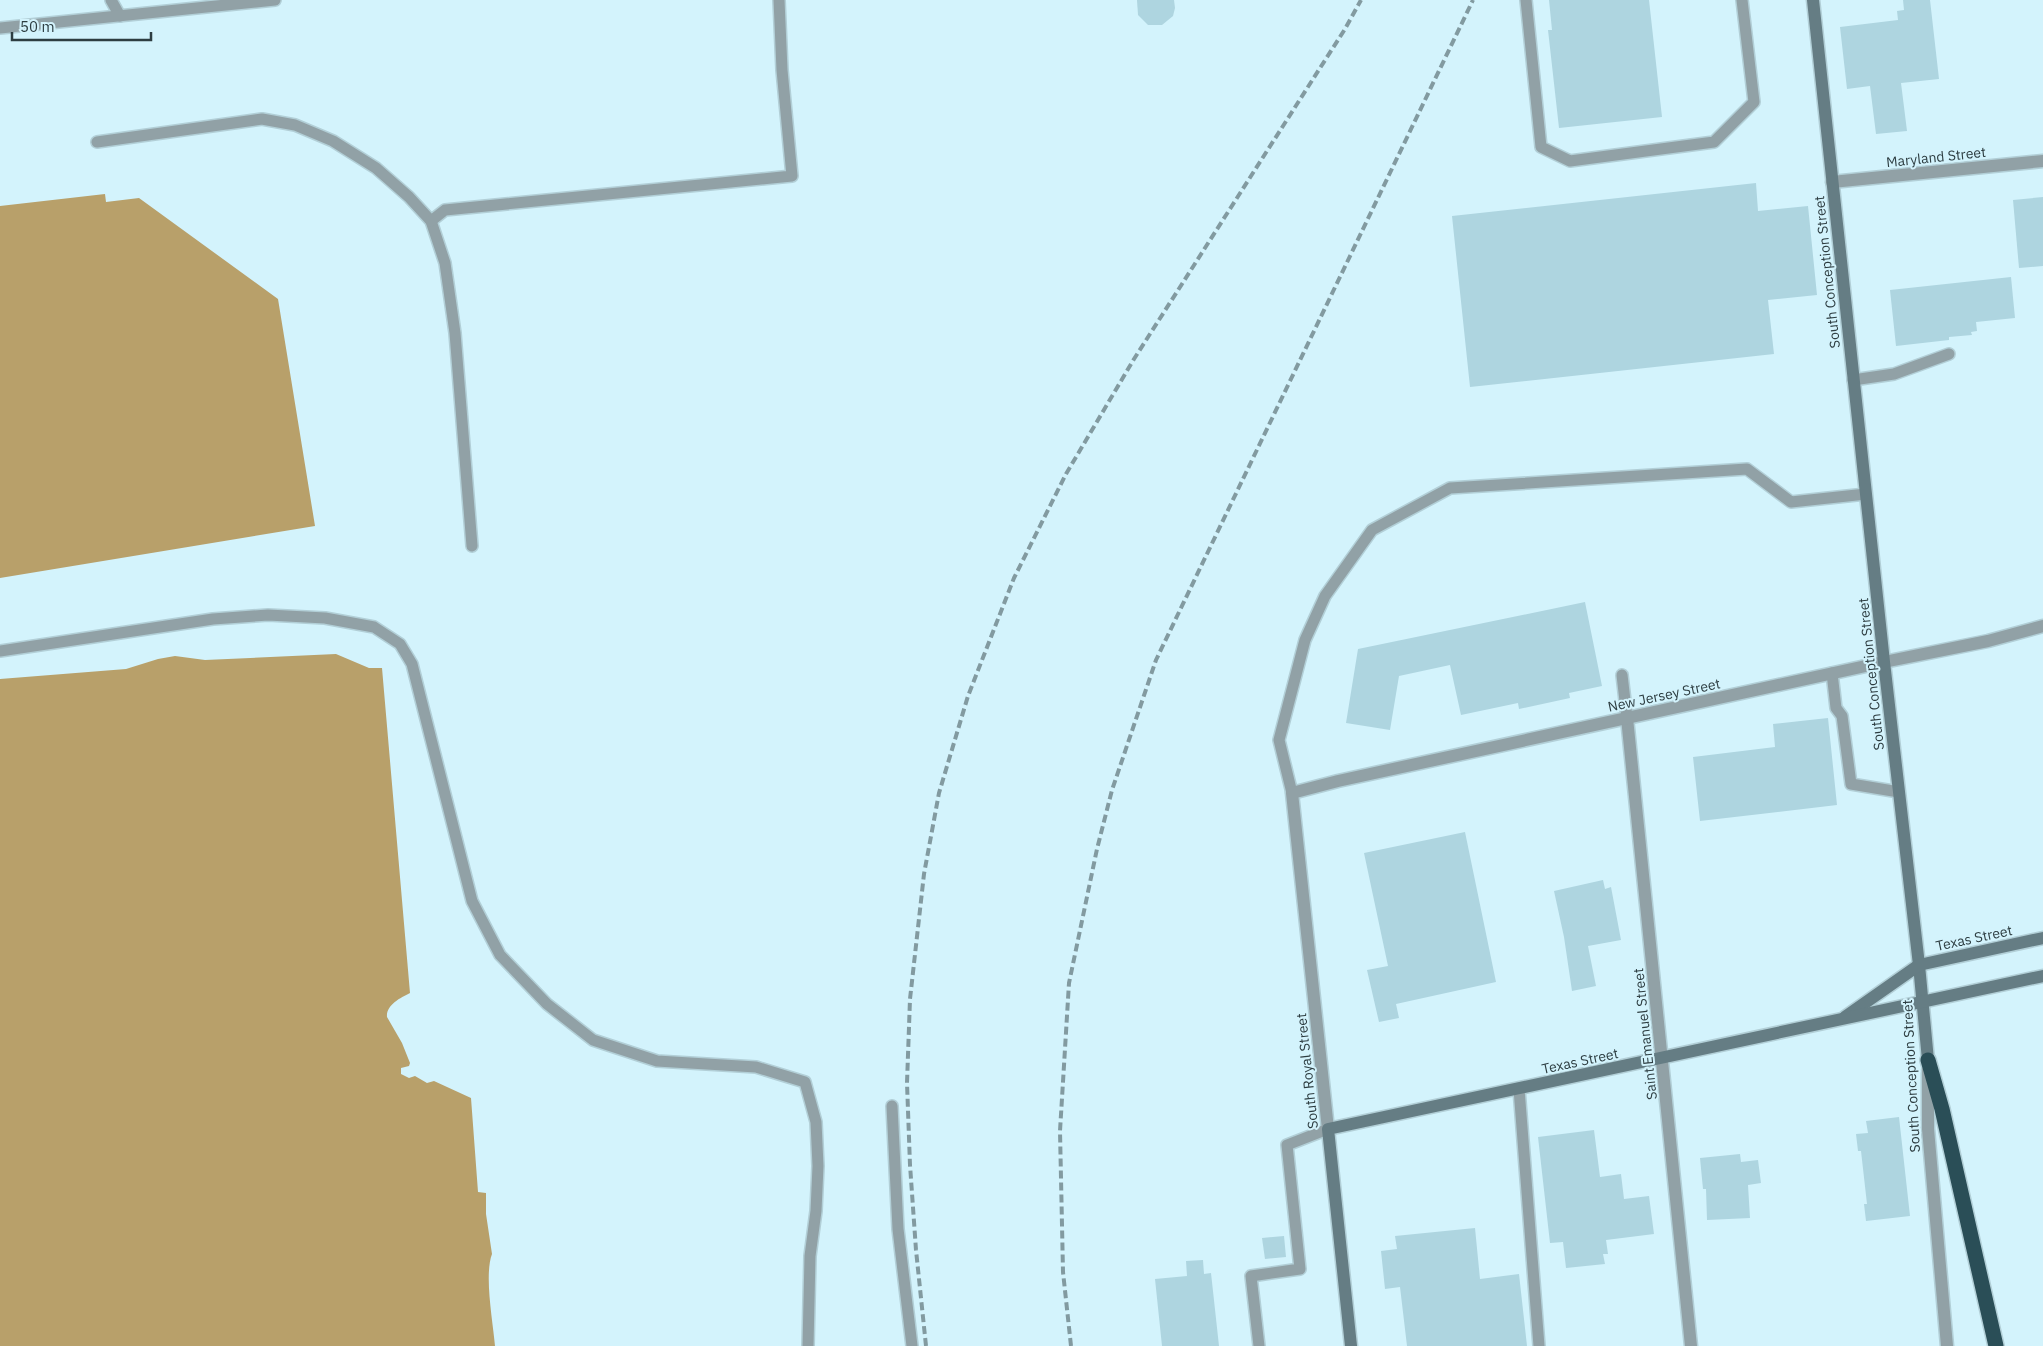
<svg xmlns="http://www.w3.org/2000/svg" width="2043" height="1346" viewBox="0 0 2043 1346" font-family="'IBM Plex Sans',sans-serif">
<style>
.water{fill:#b8a06a}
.building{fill:#aed5e0}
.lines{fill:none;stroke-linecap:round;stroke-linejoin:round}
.lane-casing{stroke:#b2cfd7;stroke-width:14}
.street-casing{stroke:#b2cfd7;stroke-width:15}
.secondary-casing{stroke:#b2cfd7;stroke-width:15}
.highway-casing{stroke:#b2cfd7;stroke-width:18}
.lane{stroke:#91a1a6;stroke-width:11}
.street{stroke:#91a1a6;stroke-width:12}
.secondary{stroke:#657d84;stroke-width:12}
.highway{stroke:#2a4e57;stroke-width:15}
.rail{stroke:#829aa0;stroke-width:4;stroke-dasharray:8 4;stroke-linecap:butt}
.labels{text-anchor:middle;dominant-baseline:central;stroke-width:4;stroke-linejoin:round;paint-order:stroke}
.street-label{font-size:14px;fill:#2d3d41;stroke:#d3f3fc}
</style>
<rect width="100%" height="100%" fill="#d3f3fc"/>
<g class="water">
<path d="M105,194L106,202L139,198L278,299L315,526L0,578V206Z"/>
<path d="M336,654L369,668H382L410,993C400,998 386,1005 387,1017L402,1043L410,1063L409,1066L401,1068V1074L409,1078L415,1076L427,1083L434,1081L471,1098L478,1192L486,1193V1214L492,1254C484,1275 493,1322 495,1346H0V679L126,669L158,659L175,656L205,660Z"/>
</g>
<g class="building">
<path d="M1137,0H1174L1175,8L1173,16L1162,25H1148L1138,15Z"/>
<path d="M1549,0H1649L1662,117L1559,128L1548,30H1552Z"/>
<path d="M1903,0H1930L1939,79L1901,83L1907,131L1876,134L1870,86L1847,89L1840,27L1898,20L1897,11L1904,10Z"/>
<path d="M1756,183L1758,211L1808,206L1817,295L1768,300L1774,354L1470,387L1452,216Z"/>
<path d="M2043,197V266L2019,268L2013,200Z"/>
<path d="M2011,277L2015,318L1976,322L1977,331L1971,332L1972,335L1949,337V340L1896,346L1890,290Z"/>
<path d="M1585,602L1602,686L1569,693L1570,698L1519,709L1518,703L1461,715L1450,665L1399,676L1390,730L1346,723L1358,649Z"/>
<path d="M1828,718L1837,805L1700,821L1693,757L1775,747L1773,724Z"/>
<path d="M1465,832L1496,982L1396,1004L1399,1018L1379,1022L1367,970L1388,966L1364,853Z"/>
<path d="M1603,880L1605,889L1611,887L1621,940L1588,946L1596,986L1572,991L1564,937L1554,891Z"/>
<path d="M1899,1117L1910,1216L1866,1221L1864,1204H1867L1861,1151H1858L1856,1134L1868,1133L1866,1121Z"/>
<path d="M1594,1130L1600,1177L1621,1174L1624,1199L1649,1196L1654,1234L1606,1240L1608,1254H1603L1605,1264L1566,1268L1563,1242L1550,1243L1538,1137Z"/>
<path d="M1740,1154L1741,1162L1758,1160L1761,1183L1748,1185L1750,1218L1707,1220L1706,1189H1703L1700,1158Z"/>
<path d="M1475,1228L1480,1279L1519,1274L1527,1346H1407L1400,1287L1385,1289L1381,1251L1397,1249L1395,1236Z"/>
<path d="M1284,1236L1286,1257L1265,1259L1262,1238Z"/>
<path d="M1203,1260L1204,1274L1211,1273L1219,1346H1162L1155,1279L1187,1276L1186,1261Z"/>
</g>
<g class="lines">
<g class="lane-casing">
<g id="lane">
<path d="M111,0L120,16"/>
<path d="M1526,0L1541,147L1570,161L1714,142L1754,102L1742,0"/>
<path d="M0,28L275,0"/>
<path d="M97,142L262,119L295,125L333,141L376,168L409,197L431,221L445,263L455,333L472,546"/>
<path d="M431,221L445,210L792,176L782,70L779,0"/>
<path d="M1853,380L1894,374L1949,354"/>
<path d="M0,651L213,619L268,615L325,618L374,627L400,644L412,664L472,901L500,955L547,1004L593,1040L657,1061L756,1067L805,1082L816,1122L818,1166L816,1211L810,1256L808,1346"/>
<path d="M1832,673L1836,708L1842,716L1851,784L1899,792"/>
<path d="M1622,675L1627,718"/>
<path d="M1292,793L1279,740L1305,640L1325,596L1372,530L1450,488L1747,469L1791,502L1866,494"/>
<path d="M1519,1089L1539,1346"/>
<path d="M892,1106L898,1229L912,1346"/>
<path d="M1259,1346L1251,1276L1300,1269L1287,1145L1328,1129"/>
</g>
</g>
<g class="street-casing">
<g id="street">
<path d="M1832,182L2043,161"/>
<path d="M1627,718L1691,1346"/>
<path d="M1928,1070V1129L1947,1346"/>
<path d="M1328,1129L1292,793L1338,781L1884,662L1988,641L2043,626"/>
</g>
</g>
<g class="secondary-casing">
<g id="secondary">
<path d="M1813,0L1884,662L1919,965L1928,1060"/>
<path d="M1845,1017L1919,965L2043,938"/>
<path d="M1351,1346L1328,1129L2043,976"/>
</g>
</g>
<g class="highway-casing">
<path id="highway" d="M1928,1060L1942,1109L1996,1346"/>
</g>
<use href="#lane" class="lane"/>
<use href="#street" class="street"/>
<use href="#secondary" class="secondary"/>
<use href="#highway" class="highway"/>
<g class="rail">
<path d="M926,1346L916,1250L910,1165L907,1083L910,999L924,874L939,793L968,696L1014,578L1066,474L1134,359L1345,29L1361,0"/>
<path d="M1071,1346L1063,1272L1060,1131L1069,983L1097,849L1112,790L1156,660L1473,0"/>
</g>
</g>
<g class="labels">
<g class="street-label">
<text transform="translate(1936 157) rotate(-6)">Maryland Street</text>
<text transform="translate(1827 272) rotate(-96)">South Conception Street</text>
<text transform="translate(1871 674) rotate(-96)">South Conception Street</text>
<text transform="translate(1664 695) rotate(-12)">New Jersey Street</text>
<text transform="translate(1974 938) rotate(-12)">Texas Street</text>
<text transform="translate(1645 1034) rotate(-96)">Saint Emanuel Street</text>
<text transform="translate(1580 1061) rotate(-12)">Texas Street</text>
<text transform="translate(1307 1071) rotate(-96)">South Royal Street</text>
<text transform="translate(1911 1076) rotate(-93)">South Conception Street</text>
</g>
</g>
<path d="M12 32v8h139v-8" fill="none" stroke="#2d3d41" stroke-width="2.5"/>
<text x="20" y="32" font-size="15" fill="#2d3d41" stroke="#d3f3fc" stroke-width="4" paint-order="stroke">50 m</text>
</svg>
